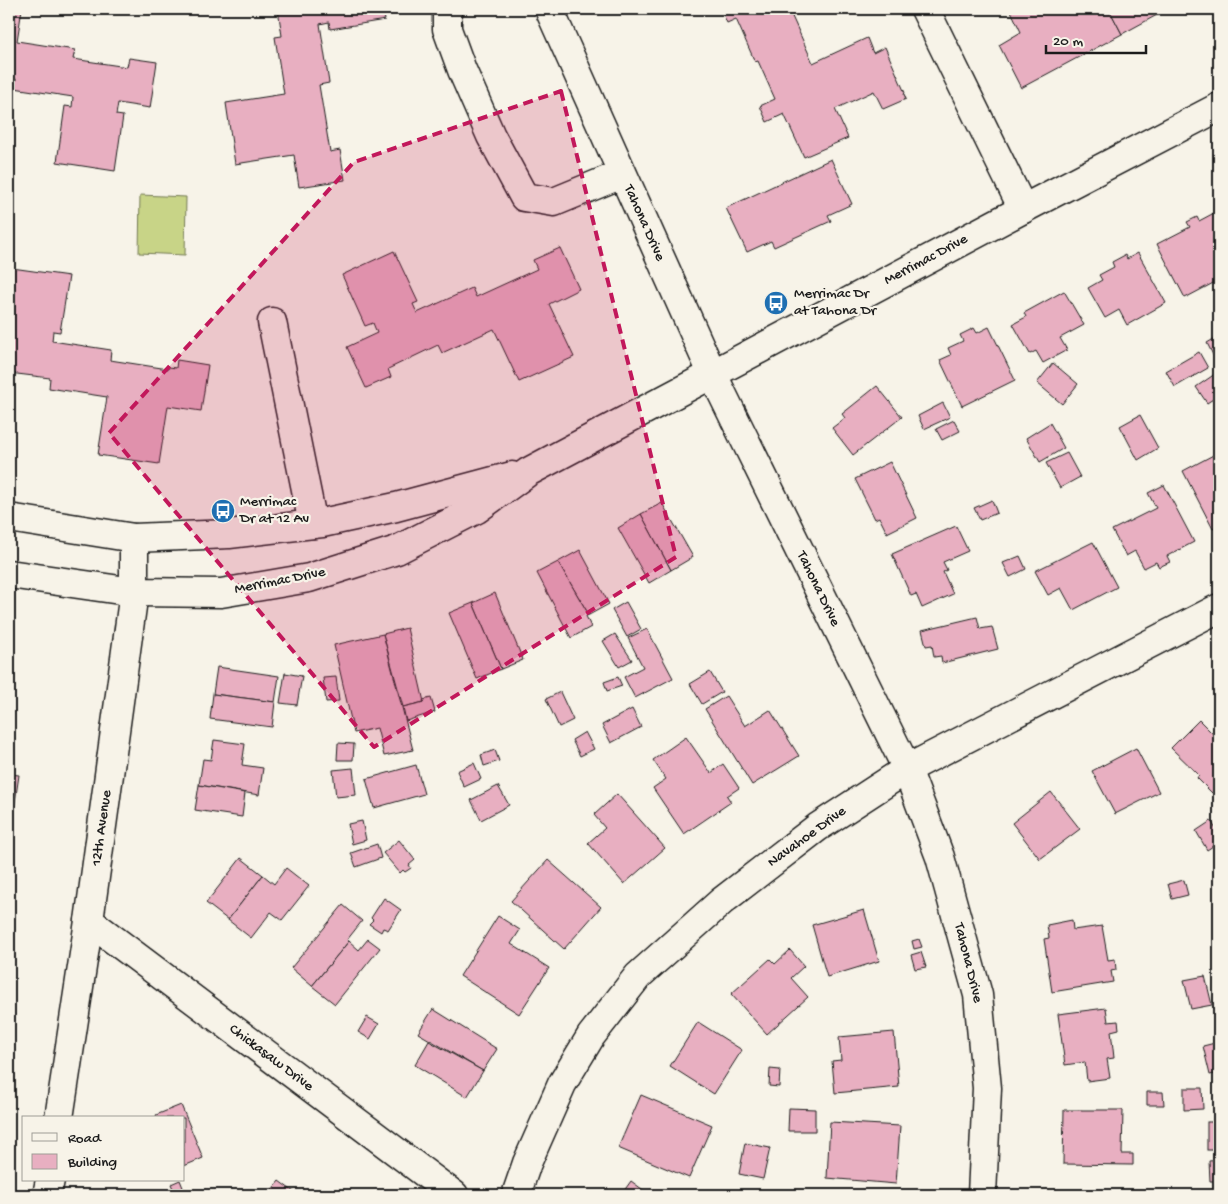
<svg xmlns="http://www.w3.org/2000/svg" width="1228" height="1204" viewBox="0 0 1228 1204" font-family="'Gochi Hand',sans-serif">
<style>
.green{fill:#c8d487;stroke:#727852}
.building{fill:#e8afc1;stroke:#1c1c1c}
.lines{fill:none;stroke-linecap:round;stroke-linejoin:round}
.minor-casing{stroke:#1c1c1c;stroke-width:31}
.minor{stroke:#f7f3e8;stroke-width:28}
.marked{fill:#c2185b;fill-opacity:0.2;stroke:#c2185b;stroke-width:4;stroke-dasharray:10 6;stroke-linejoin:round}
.labels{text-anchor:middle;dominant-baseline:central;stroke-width:4.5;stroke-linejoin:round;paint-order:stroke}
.street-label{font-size:15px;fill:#1c1c1c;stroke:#f7f3e8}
.poi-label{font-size:15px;fill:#1c1c1c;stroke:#f7f3e8;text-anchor:start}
</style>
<rect width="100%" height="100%" fill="#f7f3e8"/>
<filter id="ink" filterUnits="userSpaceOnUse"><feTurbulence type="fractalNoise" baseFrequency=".02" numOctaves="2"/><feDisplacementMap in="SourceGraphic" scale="10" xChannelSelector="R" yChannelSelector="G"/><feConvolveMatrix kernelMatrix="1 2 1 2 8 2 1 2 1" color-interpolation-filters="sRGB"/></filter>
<g filter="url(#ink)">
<path class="green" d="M140,195L186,197L185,255L139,253Z"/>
<g class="building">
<path d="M9,9H22L17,41L75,50L73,59L127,67L129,58L157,62L150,108L118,103L116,115L123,116L115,171L57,162L65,106L72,107L73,97L14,88L16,79L9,78Z"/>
<path d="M278,9H383L385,20L330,29L329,22L320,24L329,83L319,85L330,152L340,150L345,180L299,187L294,155L235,164L226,103L284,94L275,37L282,36Z"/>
<path d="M721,9H797L790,12L813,63L867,38L873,53L885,47L905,93L904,94L906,99L883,109L874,91L835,109L848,138L804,157L784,114L767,122L760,106L775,99L758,61L755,62L736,19L727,23Z"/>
<path d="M1010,9H1109L1122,34L1021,88L999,45L1021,32Z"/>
<path d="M1109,9H1168L1122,34Z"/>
<path d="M831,159L852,204L828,215L831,221L774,247L771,241L747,252L726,208Z"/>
<path d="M1214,213L1219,222V280L1185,298L1157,244L1190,227L1187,222L1197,217L1199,221Z"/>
<path d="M560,248L579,289L549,304L574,357L519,382L494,329L442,353L438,345L388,369L391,377L366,388L347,347L377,333L373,323L365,326L342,275L394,251L418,302L413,304L417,313L472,288L476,297L537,269L533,260Z"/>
<path d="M1138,253L1166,303L1127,325L1119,310L1105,318L1088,288L1102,280L1099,275L1114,267L1112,262L1125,255L1127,259Z"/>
<path d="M12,268L69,276L60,332L53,331L52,341L111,350L110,360L168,369L169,367L176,368L177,360L208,365L201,411L168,406L159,464L98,455L107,397L49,388L50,378L9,373V287Z"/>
<path d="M1064,291L1084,325L1060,338L1067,350L1043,363L1036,351L1030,354L1013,324L1026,317L1024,313Z"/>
<path d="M989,327L1015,380L962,406L940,360L951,355L948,348L963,341L960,335L974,328L977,333Z"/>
<path d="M1219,336V364L1218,365L1207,343Z"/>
<path d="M1199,352L1208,368L1175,387L1166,371Z"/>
<path d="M1053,363L1078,384L1062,404L1037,383Z"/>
<path d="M1215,374L1219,379V395L1207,403L1196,387Z"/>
<path d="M877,386L902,417L853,455L832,428L845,418L842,414Z"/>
<path d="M943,403L950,417L924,429L918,416Z"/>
<path d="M1140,415L1158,448L1138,460L1120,426Z"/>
<path d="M954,420L960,431L942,440L936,429Z"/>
<path d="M1050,423L1064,448L1040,462L1026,438Z"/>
<path d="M1219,452V526L1213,529L1183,471Z"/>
<path d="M1067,453L1080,477L1060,488L1046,463Z"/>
<path d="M890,462L917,518L887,533L879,517L875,519L855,479Z"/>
<path d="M1164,485L1194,542L1167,556L1170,562L1159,567L1156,562L1144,568L1135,551L1126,556L1112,530L1156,508L1148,493Z"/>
<path d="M992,500L997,513L980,520L974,508Z"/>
<path d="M662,503L693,557L671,570L641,514Z"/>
<path d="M641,514L671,570L649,583L618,528Z"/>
<path d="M956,526L968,551L943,562L947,570L943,572L953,594L922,608L916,594L911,596L892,554Z"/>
<path d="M1093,542L1117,587L1073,610L1061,588L1048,595L1035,571Z"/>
<path d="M580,550L609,604L589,615L558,562Z"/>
<path d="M1020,556L1026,569L1010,577L1003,563Z"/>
<path d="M558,562L589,615L586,616L591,627L571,638L537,573Z"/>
<path d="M495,593L523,660L501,669L473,603Z"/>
<path d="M626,602L641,629L627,637L612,610Z"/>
<path d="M473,603L501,669L477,679L449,613Z"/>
<path d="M977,617L980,629L992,627L998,649L942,663L941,656L934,657L932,645L926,646L922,630Z"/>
<path d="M407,628L424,702L403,707L383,634Z"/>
<path d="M647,629L673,678L635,698L624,677L643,667L628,638Z"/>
<path d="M383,634L413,750L384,756L377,728L354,733L334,645Z"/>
<path d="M615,634L632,660L619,667L603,641Z"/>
<path d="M217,667L279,676L275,702L213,694Z"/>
<path d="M710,672L722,692L702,704L690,684Z"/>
<path d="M285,673L302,676L297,705L280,703Z"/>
<path d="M336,677L339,701L326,702L323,678Z"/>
<path d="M618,677L622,686L607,691L604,682Z"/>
<path d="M560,692L573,720L559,727L546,699Z"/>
<path d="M213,694L275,702L272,727L210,719Z"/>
<path d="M726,696L745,726L770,710L799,756L752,785L705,709Z"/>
<path d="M431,698L435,712L406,721L403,707L424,702L423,700Z"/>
<path d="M632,709L641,727L611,743L602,725Z"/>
<path d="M1199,720L1219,740V785L1212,793L1197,778L1199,775L1171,748Z"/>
<path d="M585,732L594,749L580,756L572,740Z"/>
<path d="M686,737L711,773L723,764L739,788L727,796L731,802L684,834L653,788L666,779L653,760Z"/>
<path d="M214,740L245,744L242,765L263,768L259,795L199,785L203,759L211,760Z"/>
<path d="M338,743L354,744L353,760H337Z"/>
<path d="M1136,748L1159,792L1115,814L1092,771Z"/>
<path d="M495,750L499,761L484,766L481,755Z"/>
<path d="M474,763L481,779L464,787L457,771Z"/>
<path d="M416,765L424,794L374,808L366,779Z"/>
<path d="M353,768L356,795L336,797L333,770Z"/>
<path d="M9,774L19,775L10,836H9Z"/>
<path d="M199,785L245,793L242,817L195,810Z"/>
<path d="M498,786L509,805L481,820L471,800Z"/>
<path d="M1051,792L1080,829L1040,859L1012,823Z"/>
<path d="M617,794L665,848L624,884L588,843L605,828L594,815Z"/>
<path d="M362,821L366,840L352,844L348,824Z"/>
<path d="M1211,821L1219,834V842L1207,850L1196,831Z"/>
<path d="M399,840L415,860L409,865L411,868L405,872L403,870L400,873L383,853Z"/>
<path d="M377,844L381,858L356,867L351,853Z"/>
<path d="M241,858L263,875L228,920L206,903Z"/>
<path d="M548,860L601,907L564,949L511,901Z"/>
<path d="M286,868L309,886L282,920L271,912L251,938L228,920L263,875L274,884Z"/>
<path d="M1184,880L1188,895L1172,899L1168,884Z"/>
<path d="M384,898L401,910L388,930L383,928L381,932L369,924L373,920L371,918Z"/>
<path d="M343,905L362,921L347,940L349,941L312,986L291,968Z"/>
<path d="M864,910L879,961L827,977L812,925Z"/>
<path d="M498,916L520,930L511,944L549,968L519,1014L460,976Z"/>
<path d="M1072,920L1073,930L1102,926L1108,960L1115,959L1116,970L1111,971L1113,982L1052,992L1044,939L1049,938L1047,925Z"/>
<path d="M368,939L380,948L335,1004L312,986L349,941L359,950Z"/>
<path d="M919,939L922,947L914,949L912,941Z"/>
<path d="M790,950L804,966L791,978L808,997L767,1034L731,994L770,959L775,964Z"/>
<path d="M921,952L926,967L915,969L911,955Z"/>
<path d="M1205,976L1212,1005L1191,1009L1184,980Z"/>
<path d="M1106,1008L1108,1022L1118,1021L1119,1029L1111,1031L1114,1058L1107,1059L1110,1078L1087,1081L1085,1062L1065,1065L1058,1014Z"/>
<path d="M433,1009L497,1049L483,1071L418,1033Z"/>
<path d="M367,1017L379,1024L370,1039L358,1032Z"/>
<path d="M698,1022L742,1050L714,1094L670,1066Z"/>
<path d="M894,1032L899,1087L835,1093L832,1061L841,1060L839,1037Z"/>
<path d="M429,1041L483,1071L467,1097L415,1065Z"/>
<path d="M1219,1042V1073L1210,1075L1203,1046Z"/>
<path d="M770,1069L780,1070L779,1087L769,1086Z"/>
<path d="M1184,1088H1202L1203,1109L1184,1110Z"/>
<path d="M1147,1092H1163L1164,1105H1147Z"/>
<path d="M641,1095L712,1125L689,1178L618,1148Z"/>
<path d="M181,1105L203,1158L184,1166V1118H157L156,1115Z"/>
<path d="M789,1108L815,1109V1131H788Z"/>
<path d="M1064,1110H1123L1122,1154H1133V1165L1063,1164Z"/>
<path d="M830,1122L900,1126L896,1184L827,1178Z"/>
<rect x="1207" y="1122" width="12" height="28"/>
<path d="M745,1143L770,1148L763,1179L739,1174Z"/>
<path d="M1219,1160V1181H1210L1209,1161Z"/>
<path d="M180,1180L186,1195H176L171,1184Z"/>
<path d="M279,1181L298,1195H268Z"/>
<path d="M631,1181L650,1195H621Z"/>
</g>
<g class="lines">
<g class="minor-casing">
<g id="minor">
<path d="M447,9V29L462,70L491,136L524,197L554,202L622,174"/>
<path d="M549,9L712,373L907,769L940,857L978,995L987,1088L982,1195"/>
<path d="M925,9L1023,209"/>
<path d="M272,322L313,524"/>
<path d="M9,518L134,538L229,534L322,523L396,507L512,476"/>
<path d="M9,574L134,592L221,593L309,578L397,550L477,509L528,472L1023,209L1219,107"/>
<path d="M89,921L454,1195"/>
<path d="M59,1118L89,921L134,592V538"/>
<path d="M47,1195L50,1180"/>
<path d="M516,1195L527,1163L562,1084L591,1036L638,976L722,901L818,827L907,769L1219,608"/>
</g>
</g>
<use href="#minor" class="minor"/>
</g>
</g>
<path class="marked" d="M561,91L676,557L374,747L109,433L354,162Z"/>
<defs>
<g id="bus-disc" transform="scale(1.25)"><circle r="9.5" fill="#1f6fb2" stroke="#f7f3e8"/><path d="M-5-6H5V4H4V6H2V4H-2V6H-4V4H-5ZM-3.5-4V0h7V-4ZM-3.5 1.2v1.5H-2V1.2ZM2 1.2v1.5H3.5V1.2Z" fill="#fff"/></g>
</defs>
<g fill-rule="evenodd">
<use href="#bus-disc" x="776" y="303"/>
<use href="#bus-disc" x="223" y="511"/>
</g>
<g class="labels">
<g class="street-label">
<text transform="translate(644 223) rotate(66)">Tahona Drive</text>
<text transform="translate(926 260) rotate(-28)">Merrimac Drive</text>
<text transform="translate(280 581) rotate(-11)">Merrimac Drive</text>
<text transform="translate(818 589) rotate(64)">Tahona Drive</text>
<text transform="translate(102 828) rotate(-82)">12th Avenue</text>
<text transform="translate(807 837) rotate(-36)">Navahoe Drive</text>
<text transform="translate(968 963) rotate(76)">Tahona Drive</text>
<text transform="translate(271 1058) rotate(37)">Chickasaw Drive</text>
</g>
<g class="poi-label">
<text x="794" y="294">Merrimac Dr<tspan x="794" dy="17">at Tahona Dr</tspan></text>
<text x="240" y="502">Merrimac<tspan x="240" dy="17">Dr at 12 Av</tspan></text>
</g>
</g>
<rect width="1228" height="1204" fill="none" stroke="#f7f3e8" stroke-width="30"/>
<rect x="15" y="15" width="1198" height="1174" fill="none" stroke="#1c1c1c" stroke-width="2" filter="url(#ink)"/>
<rect x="22" y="1116" width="162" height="65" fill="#f7f3e8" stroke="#9f9d96"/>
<rect x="32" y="1133" width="25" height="8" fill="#f7f3e8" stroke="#9f9d96"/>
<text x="68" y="1142" font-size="15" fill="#1c1c1c">Road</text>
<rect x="32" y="1154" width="25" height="15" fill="#e8afc1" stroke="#9f9d96"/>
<text x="68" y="1166" font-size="15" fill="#1c1c1c">Building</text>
<path d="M1046 45v8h100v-8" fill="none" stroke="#1c1c1c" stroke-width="2.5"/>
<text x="1053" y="45" font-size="15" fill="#1c1c1c" stroke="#f7f3e8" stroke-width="4" paint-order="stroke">20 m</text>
</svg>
